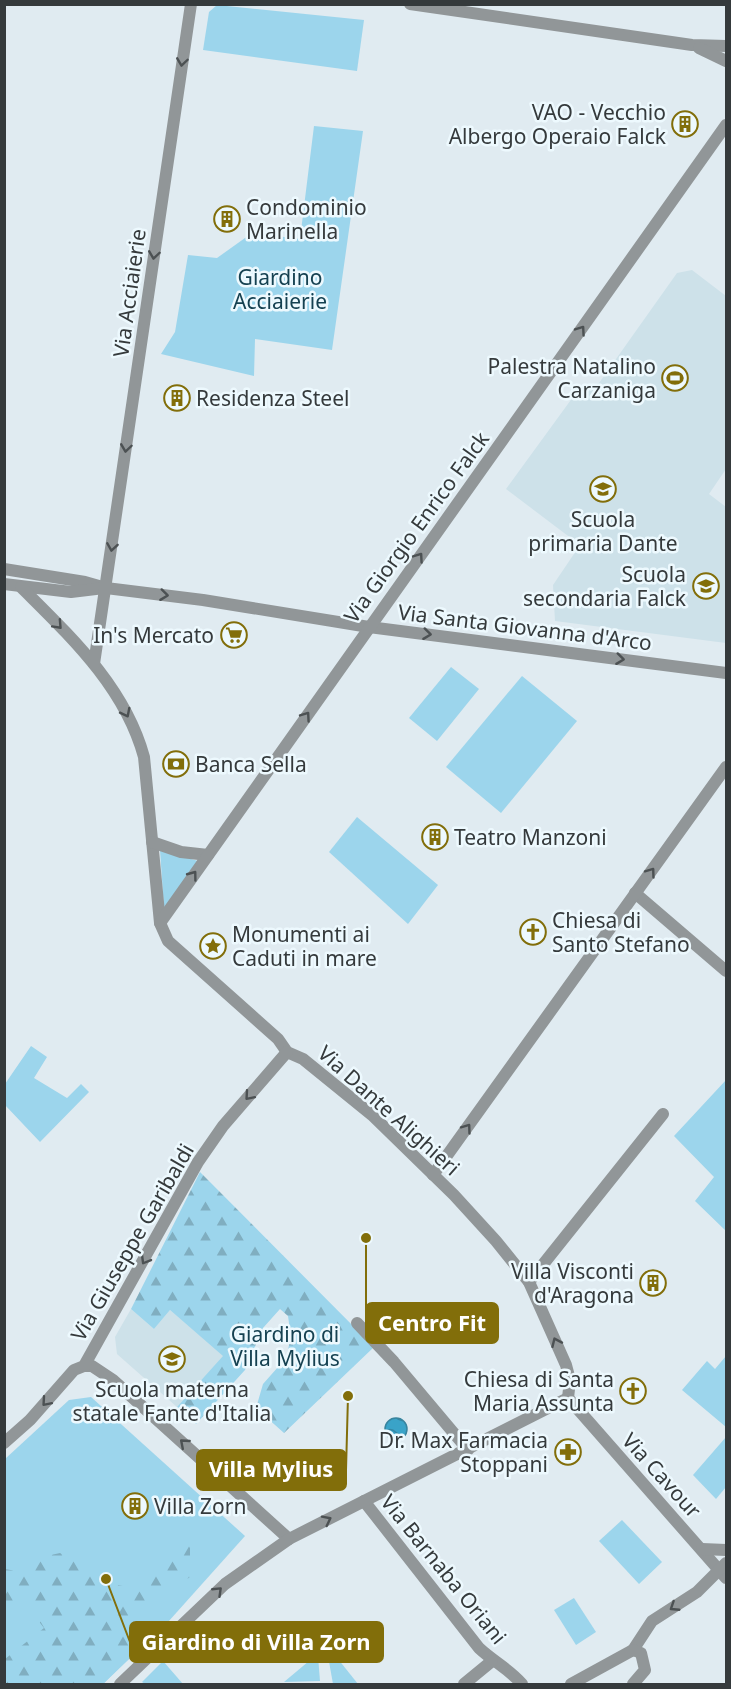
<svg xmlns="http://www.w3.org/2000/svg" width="731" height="1689" viewBox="0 0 731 1689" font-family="'Noto Sans',sans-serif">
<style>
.built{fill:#cde1e9}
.green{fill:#9cd5ec}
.forest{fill:url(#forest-firs)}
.water{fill:url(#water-waves);stroke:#38849e;stroke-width:1.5}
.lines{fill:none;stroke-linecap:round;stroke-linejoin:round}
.street{stroke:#919698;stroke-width:12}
.oneway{stroke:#4c5153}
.labels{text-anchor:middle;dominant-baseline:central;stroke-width:5;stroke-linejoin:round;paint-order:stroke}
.poi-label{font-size:21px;fill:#353a3c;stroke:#edf9fe;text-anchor:end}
.park-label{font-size:21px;fill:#154151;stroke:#edf9fe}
.street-label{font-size:21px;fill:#353a3c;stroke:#edf9fe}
.leader{fill:none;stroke:#826e0a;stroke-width:2}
.callout-dot{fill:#826e0a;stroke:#edf9fe;stroke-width:2}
.callout{fill:#826e0a;stroke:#826e0a;stroke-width:2}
.callout-label{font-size:22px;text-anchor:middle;font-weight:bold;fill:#fff}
</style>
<defs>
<pattern id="forest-firs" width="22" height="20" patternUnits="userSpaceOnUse" patternTransform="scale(1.5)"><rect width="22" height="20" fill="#9cd5ec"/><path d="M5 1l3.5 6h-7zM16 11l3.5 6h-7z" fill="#80aec0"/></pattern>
<pattern id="water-waves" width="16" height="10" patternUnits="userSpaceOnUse" patternTransform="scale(1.5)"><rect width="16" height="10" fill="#3aa3c8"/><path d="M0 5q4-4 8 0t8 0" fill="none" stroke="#3286a4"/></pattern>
</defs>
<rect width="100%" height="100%" fill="#e0ebf1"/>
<g class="built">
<path d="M692,270L726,296V469L709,494L726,507V643L555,621L553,585L580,545L506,489L581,386L599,383L677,273Z"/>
<path d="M131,1309L154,1329L170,1310L224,1356L177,1407L117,1354L115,1337Z"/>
</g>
<g class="green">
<path d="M217,5L364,20L357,71L203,50L209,12Z"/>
<path d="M314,126L363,131L332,350L255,339L254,376L161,354L175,332L188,255L217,258L252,233L300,239Z"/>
<path d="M451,667L479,689L437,741L409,718Z"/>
<path d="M522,676L577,721L501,813L446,767Z"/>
<path d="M357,817L438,885L408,924L329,852Z"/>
<path d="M160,850L198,861L164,909Z"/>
<path d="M31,1046L47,1057L34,1078L67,1098L81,1084L89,1092L40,1142L5,1105V1084Z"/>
<path d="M726,1080V1231L695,1201L714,1177L674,1136Z"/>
<path d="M726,1356V1427L682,1390L707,1361L715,1369Z"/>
<path d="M91,1397L245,1536L168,1622L103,1684H5V1459L69,1400Z"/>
<path d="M726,1437V1487L716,1499L693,1475Z"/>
<path d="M622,1520L662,1562L639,1584L599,1541Z"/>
<path d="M574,1598L596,1632L576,1645L554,1610Z"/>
<path d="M330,1649L358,1684H333L328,1656Z"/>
<path d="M315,1656H318L320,1681L284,1682Z"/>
<path d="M163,1661L183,1684H145L142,1682Z"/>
</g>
<g class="forest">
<path d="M200,1172L374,1347L284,1433L256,1408L263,1384L286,1358L291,1337L288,1316L280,1309L263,1328L245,1370L196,1424L177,1407L223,1356L170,1310L154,1329L131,1309Z"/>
<path d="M190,1541V1577L141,1612L135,1623L140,1647L103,1684H5V1659L44,1628L19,1596L5,1607V1569L27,1573L42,1557L60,1553L114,1584L127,1587Z"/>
</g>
<circle class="water" cx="396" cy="1429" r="11"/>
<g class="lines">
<g class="street">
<path d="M410,4L692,45L726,46"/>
<path d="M699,48L726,61"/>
<path d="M4,569L85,582L106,588L203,600L369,627L726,673"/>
<path d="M4,584L71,592L104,588"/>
<path d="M21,587C71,637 125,687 144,757L160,923L168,941L278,1039L287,1052L303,1059L372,1115L454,1195L496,1241L529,1282L566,1365L570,1380L568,1398"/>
<path d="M94,664L191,4"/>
<path d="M152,842L181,852L208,855"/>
<path d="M635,893L726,971"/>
<path d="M160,923L726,125"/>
<path d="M433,1175L726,767"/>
<path d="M529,1282L663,1114"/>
<path d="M357,1323L394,1362L468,1450"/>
<path d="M84,1366H92L113,1380L289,1539"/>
<path d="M568,1398L726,1578"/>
<path d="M4,1443L30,1420L74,1370L84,1366L198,1162L223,1126L287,1052"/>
<path d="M364,1501L479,1648C494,1662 509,1669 522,1684"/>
<path d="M702,1549L726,1550"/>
<path d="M633,1650L652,1621L697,1592L726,1563"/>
<path d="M120,1684L225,1584L289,1539L568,1398"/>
<path d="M464,1684L492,1661"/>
<path d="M571,1684L633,1650L641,1653L645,1670L633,1684"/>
</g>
</g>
<defs><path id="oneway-chevron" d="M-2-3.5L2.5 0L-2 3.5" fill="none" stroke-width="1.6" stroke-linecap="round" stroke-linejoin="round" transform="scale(1.5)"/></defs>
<g class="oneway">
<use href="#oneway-chevron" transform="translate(182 62) rotate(98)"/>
<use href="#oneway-chevron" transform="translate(154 255) rotate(98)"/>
<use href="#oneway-chevron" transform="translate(581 330) rotate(-55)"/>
<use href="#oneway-chevron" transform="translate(126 448) rotate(98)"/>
<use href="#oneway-chevron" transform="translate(112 547) rotate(99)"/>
<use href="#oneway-chevron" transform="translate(419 557) rotate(-55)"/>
<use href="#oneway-chevron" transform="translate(164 595) rotate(7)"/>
<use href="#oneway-chevron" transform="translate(58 625) rotate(47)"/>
<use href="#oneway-chevron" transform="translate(427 634) rotate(7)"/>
<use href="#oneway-chevron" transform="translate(620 659) rotate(7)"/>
<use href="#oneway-chevron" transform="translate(126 713) rotate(63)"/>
<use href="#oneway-chevron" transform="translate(306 716) rotate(-55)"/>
<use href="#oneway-chevron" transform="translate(651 872) rotate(-54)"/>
<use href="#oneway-chevron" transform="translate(193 875) rotate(-53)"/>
<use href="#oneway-chevron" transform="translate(249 1096) rotate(131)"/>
<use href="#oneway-chevron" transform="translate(467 1128) rotate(-54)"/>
<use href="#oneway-chevron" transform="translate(145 1260) rotate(120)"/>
<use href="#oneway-chevron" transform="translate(556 1342) rotate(-114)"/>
<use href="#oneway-chevron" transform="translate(46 1402) rotate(131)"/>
<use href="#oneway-chevron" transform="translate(184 1443) rotate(-139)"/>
<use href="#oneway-chevron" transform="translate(327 1520) rotate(-27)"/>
<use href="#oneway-chevron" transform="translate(218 1591) rotate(-44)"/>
<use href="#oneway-chevron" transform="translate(674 1607) rotate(147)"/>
</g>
<defs>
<g id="building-ring" transform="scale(1.35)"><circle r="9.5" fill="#edf9fe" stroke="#826e0a" stroke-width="1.5"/><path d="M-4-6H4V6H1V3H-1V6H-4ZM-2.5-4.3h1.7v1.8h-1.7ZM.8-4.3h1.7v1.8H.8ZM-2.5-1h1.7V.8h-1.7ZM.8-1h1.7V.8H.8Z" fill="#826e0a"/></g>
<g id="stadium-ring" transform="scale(1.35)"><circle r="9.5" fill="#edf9fe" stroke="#826e0a" stroke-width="1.5"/><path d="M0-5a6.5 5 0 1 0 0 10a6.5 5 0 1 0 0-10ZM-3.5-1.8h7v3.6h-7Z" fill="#826e0a"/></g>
<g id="school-ring" transform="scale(1.35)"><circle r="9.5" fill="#edf9fe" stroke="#826e0a" stroke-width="1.5"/><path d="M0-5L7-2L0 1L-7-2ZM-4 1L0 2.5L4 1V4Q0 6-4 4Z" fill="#826e0a"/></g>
<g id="supermarket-ring" transform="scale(1.35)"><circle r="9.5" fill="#edf9fe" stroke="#826e0a" stroke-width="1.5"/><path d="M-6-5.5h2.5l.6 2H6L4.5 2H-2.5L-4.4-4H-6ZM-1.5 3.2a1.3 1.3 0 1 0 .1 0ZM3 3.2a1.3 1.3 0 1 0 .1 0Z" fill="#826e0a"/></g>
<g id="bank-ring" transform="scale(1.35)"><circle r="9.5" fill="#edf9fe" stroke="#826e0a" stroke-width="1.5"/><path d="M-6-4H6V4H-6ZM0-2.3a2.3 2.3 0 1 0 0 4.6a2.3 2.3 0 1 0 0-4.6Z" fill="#826e0a"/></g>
<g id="church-ring" transform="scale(1.35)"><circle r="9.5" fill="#edf9fe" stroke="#826e0a" stroke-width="1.5"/><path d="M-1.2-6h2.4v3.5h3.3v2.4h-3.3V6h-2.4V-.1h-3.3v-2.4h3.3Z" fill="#826e0a"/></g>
<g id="sight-ring" transform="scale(1.35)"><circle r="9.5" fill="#edf9fe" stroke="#826e0a" stroke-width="1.5"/><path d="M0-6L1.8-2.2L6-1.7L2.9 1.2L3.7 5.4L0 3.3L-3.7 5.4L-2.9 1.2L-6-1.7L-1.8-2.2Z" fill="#826e0a"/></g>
<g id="pharmacy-ring" transform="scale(1.35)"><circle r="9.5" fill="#edf9fe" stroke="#826e0a" stroke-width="1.5"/><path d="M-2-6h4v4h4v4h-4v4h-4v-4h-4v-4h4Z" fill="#826e0a"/></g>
</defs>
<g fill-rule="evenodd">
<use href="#building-ring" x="685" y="124"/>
<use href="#building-ring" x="227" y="219"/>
<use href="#stadium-ring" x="675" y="378"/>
<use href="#building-ring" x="177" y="398"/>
<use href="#school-ring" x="603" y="489"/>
<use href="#school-ring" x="706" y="586"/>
<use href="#supermarket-ring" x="234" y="635"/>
<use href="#bank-ring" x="176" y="764"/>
<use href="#building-ring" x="435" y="837"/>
<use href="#church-ring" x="533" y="932"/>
<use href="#sight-ring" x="213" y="946"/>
<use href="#building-ring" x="653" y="1283"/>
<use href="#school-ring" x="172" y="1359"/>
<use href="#church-ring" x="633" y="1391"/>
<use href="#pharmacy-ring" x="568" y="1452"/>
<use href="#building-ring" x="135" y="1506"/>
</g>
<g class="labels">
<g class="poi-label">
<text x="666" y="112">VAO - Vecchio<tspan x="666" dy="24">Albergo Operaio Falck</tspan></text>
<text x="246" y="207" text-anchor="start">Condominio<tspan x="246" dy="24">Marinella</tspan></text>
<text x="656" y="366">Palestra Natalino<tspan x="656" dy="24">Carzaniga</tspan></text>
<text x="196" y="398" text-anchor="start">Residenza Steel</text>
<text x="603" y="519" text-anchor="middle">Scuola<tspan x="603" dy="24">primaria Dante</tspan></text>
<text x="686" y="574">Scuola<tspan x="686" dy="24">secondaria Falck</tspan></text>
<text x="214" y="635">In's Mercato</text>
<text x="195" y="764" text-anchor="start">Banca Sella</text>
<text x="454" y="837" text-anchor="start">Teatro Manzoni</text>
<text x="552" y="920" text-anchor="start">Chiesa di<tspan x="552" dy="24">Santo Stefano</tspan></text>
<text x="232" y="934" text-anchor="start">Monumenti ai<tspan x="232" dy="24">Caduti in mare</tspan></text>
<text x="634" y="1271">Villa Visconti<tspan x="634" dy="24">d'Aragona</tspan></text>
<text x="614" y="1379">Chiesa di Santa<tspan x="614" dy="24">Maria Assunta</tspan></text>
<text x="172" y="1389" text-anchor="middle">Scuola materna<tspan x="172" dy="24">statale Fante d'Italia</tspan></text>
<text x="548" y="1440">Dr. Max Farmacia<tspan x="548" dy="24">Stoppani</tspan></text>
<text x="154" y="1506" text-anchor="start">Villa Zorn</text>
</g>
<g class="park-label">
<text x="280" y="277">Giardino<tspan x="280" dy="24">Acciaierie</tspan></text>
<text x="285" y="1334">Giardino di<tspan x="285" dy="24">Villa Mylius</tspan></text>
</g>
<g class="street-label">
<text transform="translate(129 293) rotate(-82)">Via Acciaierie</text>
<text transform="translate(416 527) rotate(-54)">Via Giorgio Enrico Falck</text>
<text transform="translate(525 627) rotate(7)">Via Santa Giovanna d'Arco</text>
<text transform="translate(389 1110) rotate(42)">Via Dante Alighieri</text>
<text transform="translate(132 1242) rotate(-60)">Via Giuseppe Garibaldi</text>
<text transform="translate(662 1475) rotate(48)">Via Cavour</text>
<text transform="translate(444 1569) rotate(51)">Via Barnaba Oriani</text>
</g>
</g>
<path class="leader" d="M366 1238L366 1323M348 1396L346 1470M106 1579L130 1642"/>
<g class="callout-dot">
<circle cx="366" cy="1238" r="6"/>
<circle cx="348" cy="1396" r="6"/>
<circle cx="106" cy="1579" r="6"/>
</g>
<g class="callout">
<rect x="366" y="1303" width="132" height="40" rx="6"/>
<rect x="197" y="1450" width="149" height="40" rx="6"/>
<rect x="130" y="1622" width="253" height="40" rx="6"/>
</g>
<g class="callout-label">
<text x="432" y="1331">Centro Fit</text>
<text x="271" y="1477">Villa Mylius</text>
<text x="256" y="1650">Giardino di Villa Zorn</text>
</g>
<rect width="731" height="1689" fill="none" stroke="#353a3c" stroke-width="12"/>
</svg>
